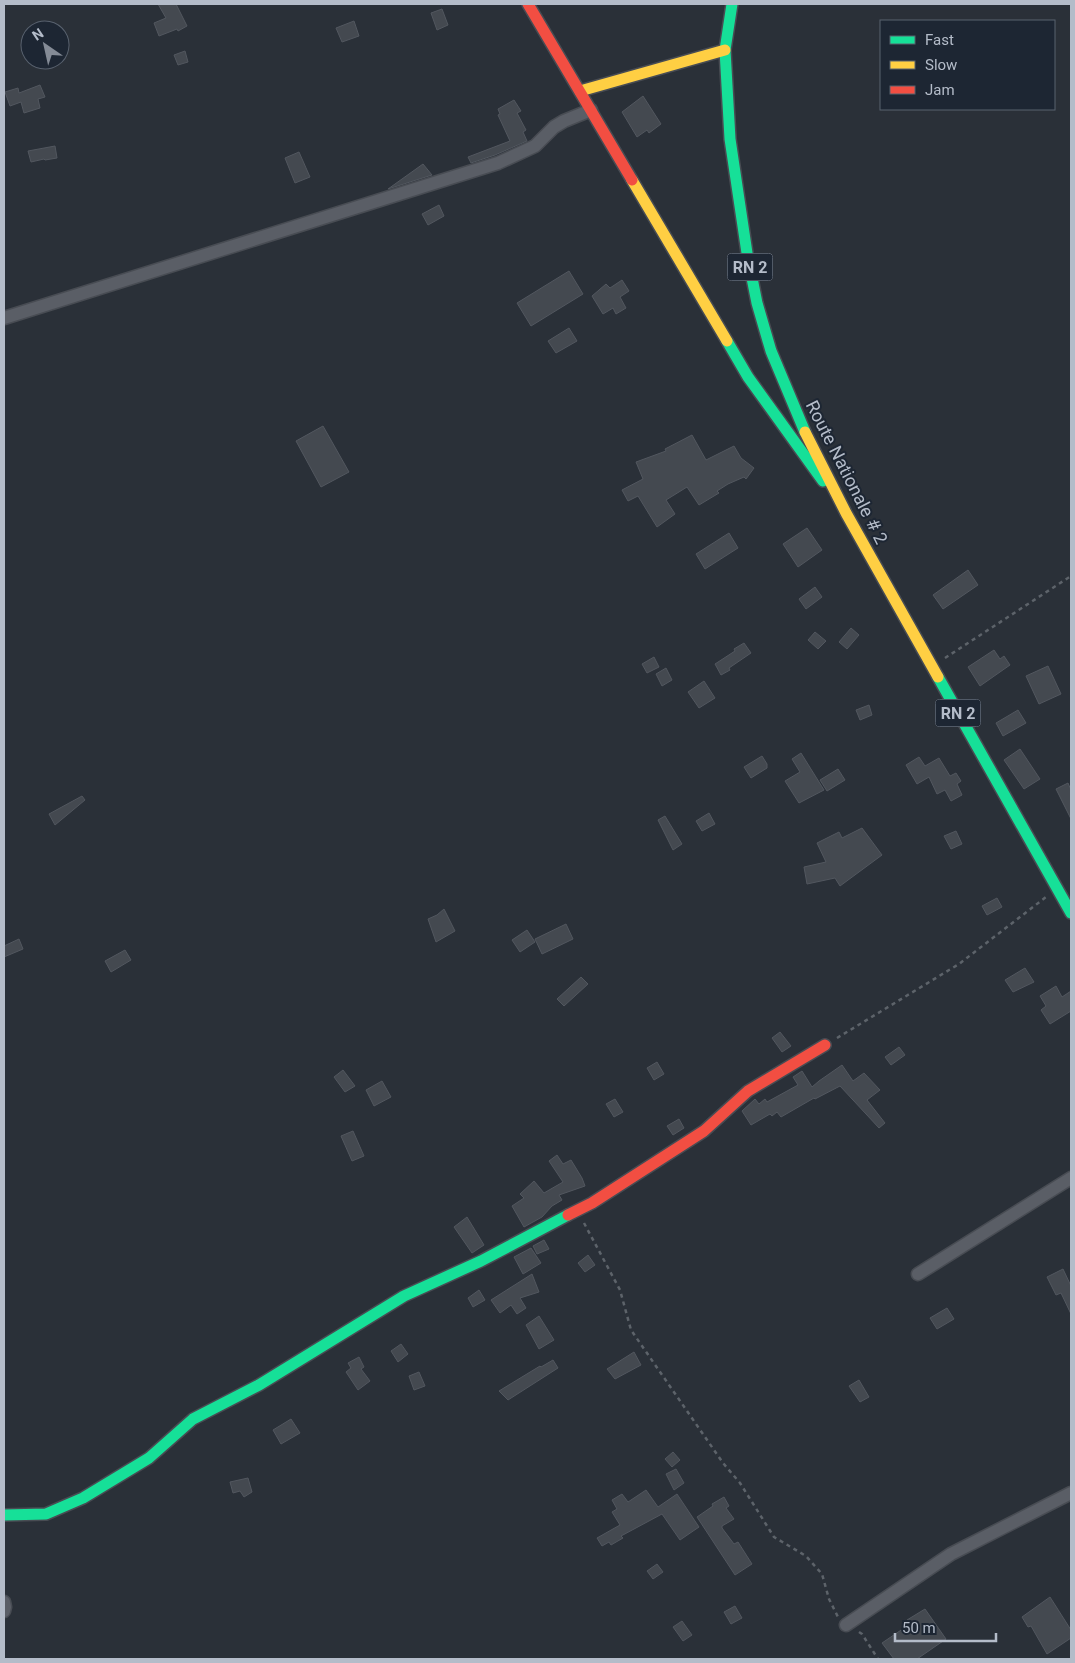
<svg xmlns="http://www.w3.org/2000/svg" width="1075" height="1663" viewBox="0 0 1075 1663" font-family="Roboto,sans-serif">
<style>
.building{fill:#444950;stroke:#52575f}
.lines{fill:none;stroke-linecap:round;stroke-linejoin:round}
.street-casing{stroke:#484c53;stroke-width:15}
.fast-casing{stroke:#484c53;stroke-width:14}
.slow-casing{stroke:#484c53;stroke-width:14}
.jam-casing{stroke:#484c53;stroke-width:14}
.path{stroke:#5d636a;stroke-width:2.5;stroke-dasharray:4 4;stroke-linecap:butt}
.street{stroke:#5a5e66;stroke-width:12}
.fast{stroke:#16e098;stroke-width:11}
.slow{stroke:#ffcf43;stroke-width:11}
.jam{stroke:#f24e42;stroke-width:11}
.labels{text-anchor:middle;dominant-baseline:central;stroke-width:4;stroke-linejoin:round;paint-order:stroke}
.shield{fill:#1d2633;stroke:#878f9c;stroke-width:1}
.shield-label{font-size:16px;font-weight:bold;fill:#b4bcc9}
.street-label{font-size:18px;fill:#b4bcc9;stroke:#1d2633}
</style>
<rect width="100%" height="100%" fill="#2a3038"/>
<g class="building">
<path d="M158,4H176L187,26L178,31L177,29L159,36L154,23L166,18Z"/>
<path d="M442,9L448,25L437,30L431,13Z"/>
<path d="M354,21L359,36L342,42L336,28Z"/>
<path d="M185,51L188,62L178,65L174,55Z"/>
<path d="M40,85L45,97L38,99L40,108L24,113L21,102L10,106L5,92L18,88L19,93Z"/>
<path d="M643,96L661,124L649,133L647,130L637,137L622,112Z"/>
<path d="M514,100L521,111L517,113L526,130L523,132L527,141L495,155L471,163L468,157L510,141L498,115L500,114L498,109Z"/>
<path d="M55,146L57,158L45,160L44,159L31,162L28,151Z"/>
<path d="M299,152L310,177L295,183L285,158Z"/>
<path d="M423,164L432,175L388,189Z"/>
<path d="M439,205L444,216L428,225L422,214Z"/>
<path d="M569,271L583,294L531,326L517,303Z"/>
<path d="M622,280L629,291L620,297L626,308L616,314L613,308L603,314L592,296L606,284L610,288Z"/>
<path d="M569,328L577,341L556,353L548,341Z"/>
<path d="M323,426L349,472L321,487L296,441Z"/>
<path d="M692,435L706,460L734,446L741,458L754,468L746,479L744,477L728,484L717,491L719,493L699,505L687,487L666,500L675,514L657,527L638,496L628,501L622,490L643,479L636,462L666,451L665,449Z"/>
<path d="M807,528L822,550L798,567L783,544Z"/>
<path d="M729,533L738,548L705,569L696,554Z"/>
<path d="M968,570L978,585L943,609L933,595Z"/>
<path d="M815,587L822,597L806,609L799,599Z"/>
<path d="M851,628L859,635L847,649L839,642Z"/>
<path d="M815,632L826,641L818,649L808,640Z"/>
<path d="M744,643L751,653L729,668L730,670L721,675L715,664L735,651L734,649Z"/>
<path d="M994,650L1000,659L1004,656L1010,665L980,686L968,667Z"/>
<path d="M654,657L659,667L647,673L642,664Z"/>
<path d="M1048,666L1061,694L1039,704L1026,676Z"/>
<path d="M666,668L672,680L662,686L656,674Z"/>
<path d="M704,681L715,698L699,708L688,692Z"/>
<path d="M869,705L872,715L860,720L856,710Z"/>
<path d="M1018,710L1026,723L1003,736L996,723Z"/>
<path d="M1020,749L1040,779L1024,789L1004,760Z"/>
<path d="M801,753L824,790L799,803L785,781L800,772L792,759Z"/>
<path d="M762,756L767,764V768L751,778L744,767Z"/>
<path d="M919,757L925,766L939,758L950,776L956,773L961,781L957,784L962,795L951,801L945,790L937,794L929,777L917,784L906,765Z"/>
<path d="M838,769L845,780L827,791L820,780Z"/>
<path d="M1068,783L1071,790V819L1056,789Z"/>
<path d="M82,796L85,800L55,825L49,814Z"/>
<path d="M709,813L715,824L702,831L696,821Z"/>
<path d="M665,816L682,844L673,850L658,820Z"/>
<path d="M862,828L882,855L840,886L835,878L807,884L804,867L826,862L817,843L839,832L842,838Z"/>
<path d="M956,831L962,844L951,849L944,836Z"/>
<path d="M997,898L1002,907L987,915L982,906Z"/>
<path d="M444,909L455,931L436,942L428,919L437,915Z"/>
<path d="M566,924L573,939L542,954L535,939Z"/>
<path d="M527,930L535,942L520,952L512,940Z"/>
<path d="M19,939L23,949L4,957V946Z"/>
<path d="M125,950L131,960L111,972L105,961Z"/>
<path d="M1025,968L1034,982L1013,992L1005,980Z"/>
<path d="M581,977L588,984L564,1006L557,999Z"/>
<path d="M1056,986L1062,997L1071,991V1011L1050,1024L1041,1010L1046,1006L1040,996Z"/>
<path d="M780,1032L791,1046L782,1052L772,1038Z"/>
<path d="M899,1047L905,1055L891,1065L885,1057Z"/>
<path d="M657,1062L664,1074L654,1080L647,1068Z"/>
<path d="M842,1065L853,1081L864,1073L880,1090L867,1100L885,1123L879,1128L840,1086L815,1099L814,1098L781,1117L777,1112L772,1116L770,1114L751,1125L742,1111L755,1099L759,1104L765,1099L767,1102L798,1085L793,1077L802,1071L812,1087L819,1081Z"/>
<path d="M343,1070L355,1086L345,1092L334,1077Z"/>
<path d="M382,1081L391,1097L374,1106L366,1090Z"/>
<path d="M615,1099L623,1112L614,1117L606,1104Z"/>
<path d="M679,1119L684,1128L673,1135L667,1126Z"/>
<path d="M353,1131L364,1156L352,1161L341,1136Z"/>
<path d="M557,1155L563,1164L571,1160L582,1178L585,1186L559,1195L562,1200L552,1206L542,1217L524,1227L512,1206L524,1198L520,1194L534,1181L544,1193L563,1182L549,1161Z"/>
<path d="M467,1217L484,1245L472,1253L454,1227Z"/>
<path d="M544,1240L549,1249L537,1254L533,1246Z"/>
<path d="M531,1248L541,1263L523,1274L514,1257Z"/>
<path d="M588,1255L595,1265L585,1272L578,1263Z"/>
<path d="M1063,1269L1071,1286V1314L1061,1293L1056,1295L1047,1277Z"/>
<path d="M532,1274L539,1292L520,1298L526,1308L517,1314L511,1305L500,1313L491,1300Z"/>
<path d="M479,1290L485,1300L473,1307L468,1298Z"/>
<path d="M947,1308L954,1319L937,1329L930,1318Z"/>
<path d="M539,1316L554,1340L539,1349L526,1325Z"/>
<path d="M401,1344L408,1354L398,1362L391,1351Z"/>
<path d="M634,1352L641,1365L615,1379L607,1369Z"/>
<path d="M359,1357L364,1367L361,1369L370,1381L358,1390L346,1372L351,1368L348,1363Z"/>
<path d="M553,1360L558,1368L508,1400L499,1391L540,1366L541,1367Z"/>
<path d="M419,1372L425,1386L414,1390L409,1376Z"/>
<path d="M859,1380L869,1397L860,1402L849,1386Z"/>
<path d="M291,1419L300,1433L281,1444L273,1430Z"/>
<path d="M673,1452L680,1460L672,1467L665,1459Z"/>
<path d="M676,1469L684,1483L674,1490L666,1474Z"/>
<path d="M248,1478L252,1492L244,1497L240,1491L233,1493L230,1482Z"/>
<path d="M646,1490L658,1507L677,1494L699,1527L680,1540L662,1514L621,1536L623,1538L611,1545L609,1542L602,1546L597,1538L620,1525L612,1512L617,1509L612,1500L622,1494L628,1502Z"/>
<path d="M724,1497L729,1506L726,1508L734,1519L722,1526V1528L734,1544L738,1542L752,1564L735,1575L697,1517L713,1506L712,1504Z"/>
<path d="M657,1564L663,1572L653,1579L647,1571Z"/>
<path d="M1050,1597L1071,1630V1638L1047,1654L1031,1626L1028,1627L1022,1617Z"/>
<path d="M735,1606L742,1618L731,1624L724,1612Z"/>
<path d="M925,1609L946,1639L917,1659H894L882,1643L910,1624L907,1620Z"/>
<path d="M682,1621L692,1635L683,1641L673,1627Z"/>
</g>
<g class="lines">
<g class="street-casing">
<g id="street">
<path d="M4,318L498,163L535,146L554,127L564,121L591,110"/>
<path d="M918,1274L1071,1178"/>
<path d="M4,1602L5,1607L4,1611"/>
<path d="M846,1625L951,1554L1071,1493"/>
</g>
</g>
<g class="fast-casing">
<g id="fast">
<path d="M732,4L725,50L730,139L747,253L757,303L771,351L805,432"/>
<path d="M727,341L748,377L823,481"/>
<path d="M938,677L1071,913"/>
<path d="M4,1515L46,1514L83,1498L149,1458L193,1419L259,1385L404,1296L481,1261L568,1215"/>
</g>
</g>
<g class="slow-casing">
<g id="slow">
<path d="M580,91L725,50"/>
<path d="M632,180L727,341"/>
<path d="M805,432L846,513L938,677"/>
</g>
</g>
<g class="jam-casing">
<g id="jam">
<path d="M528,4L632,180"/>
<path d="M568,1215L592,1203L704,1131L748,1091L825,1045"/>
</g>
</g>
<g class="path">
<path d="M945,658L1071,576"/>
<path d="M837,1038L959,964L1046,897"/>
<path d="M584,1223L620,1290L631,1330L723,1463L740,1483L774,1537L806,1556L822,1574L829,1599L838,1617"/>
<path d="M859,1632L862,1634L878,1659"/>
</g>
<use href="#street" class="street"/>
<use href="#fast" class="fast"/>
<use href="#slow" class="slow"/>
<use href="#jam" class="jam"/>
</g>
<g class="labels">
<g class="shield">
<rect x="727.5" y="253.5" width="45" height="27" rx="4"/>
<rect x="935.5" y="699.5" width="45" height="27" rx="4"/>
</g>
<g class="shield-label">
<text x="750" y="267">RN 2</text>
<text x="958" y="713">RN 2</text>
</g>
<g class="street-label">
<text transform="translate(847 472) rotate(63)">Route Nationale # 2</text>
</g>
</g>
<rect width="1075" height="1663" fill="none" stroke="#b4bcc9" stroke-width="10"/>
<rect x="880" y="20" width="175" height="90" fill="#1d2633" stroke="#59626f"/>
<rect x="890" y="36" width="25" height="8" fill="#16e098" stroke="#59626f"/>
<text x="925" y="45" font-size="15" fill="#b4bcc9">Fast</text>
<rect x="890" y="61" width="25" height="8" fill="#ffcf43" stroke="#59626f"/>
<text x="925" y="70" font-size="15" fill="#b4bcc9">Slow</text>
<rect x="890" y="86" width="25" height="8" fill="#f24e42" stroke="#59626f"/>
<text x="925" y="95" font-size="15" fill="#b4bcc9">Jam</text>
<g transform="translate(45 45) rotate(326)"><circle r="24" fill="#1d2633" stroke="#59626f"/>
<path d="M0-4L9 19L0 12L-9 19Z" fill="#848b96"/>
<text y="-8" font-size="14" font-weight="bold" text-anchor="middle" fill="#b4bcc9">N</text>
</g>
<path d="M895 1633v8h101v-8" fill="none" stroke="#b4bcc9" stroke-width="2.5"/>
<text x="902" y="1633" font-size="15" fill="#b4bcc9" stroke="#1d2633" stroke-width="4" paint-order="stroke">50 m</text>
</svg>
